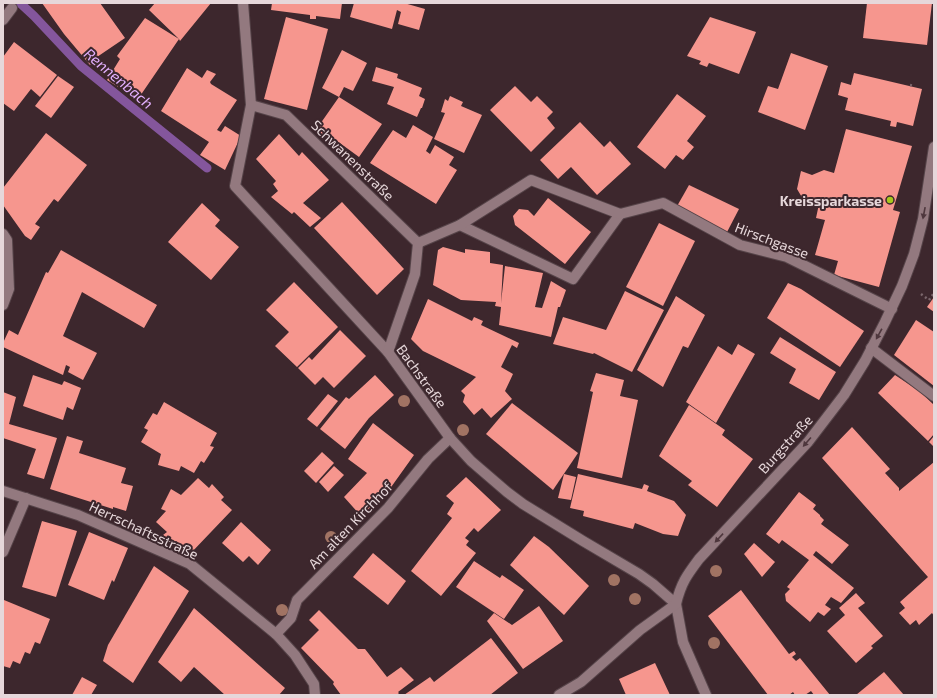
<svg xmlns="http://www.w3.org/2000/svg" width="937" height="698" viewBox="0 0 937 698" font-family="'Exo 2',sans-serif">
<style>
.lines{fill:none;stroke-linecap:round;stroke-linejoin:round}
.stream{stroke:#84569c;stroke-width:9}
.building{fill:#f6968e}
.service-casing{stroke:#564449;stroke-width:12}
.minor-casing{stroke:#564449;stroke-width:12}
.path{stroke:#7b676c;stroke-width:2.5;stroke-dasharray:2 3;stroke-linecap:butt}
.service{stroke:#93797f;stroke-width:10}
.minor{stroke:#93797f;stroke-width:10}
.tree{fill:#a17363}
.oneway{fill:#4e373d}
.poi-dot{fill:#a8c71d;stroke:#3d272d;stroke-width:1.5}
.labels{text-anchor:middle;dominant-baseline:central;stroke-width:4;stroke-linejoin:round;paint-order:stroke}
.street-label{font-size:14px;fill:#e6d7da;stroke:#3d272d}
.poi-label{font-size:14px;font-weight:bold;fill:#e6d7da;stroke:#3d272d;text-anchor:end}
.water-label{font-size:15px;font-style:italic;fill:#e3b0fe;stroke:#3d272d}
</style>
<rect width="100%" height="100%" fill="#3d272d"/>
<g class="lines">
<path class="stream" d="M20,3L34,16L81,66L207,168"/>
</g>
<g class="building">
<path d="M42,3H100L125,38L97,57L99,59L90,65L64,34Z"/>
<path d="M155,3H211L180,41L179,39L138,99L107,80L120,59L117,56L145,18L179,39L149,10Z"/>
<path d="M272,3H342L340,19L316,16V19H310V15L271,10Z"/>
<path d="M354,3H404L425,9L419,30L398,24L401,12L397,10L392,29L350,17Z"/>
<path d="M867,3H932L927,45L863,38Z"/>
<path d="M286,17L328,29L307,110L264,99Z"/>
<path d="M710,17L756,32L739,74L709,63L707,67L699,64L701,61L687,56Z"/>
<path d="M14,42L57,75L40,97L31,89L14,111L3,103V57Z"/>
<path d="M342,50L367,63L353,91L344,87L339,97L322,88Z"/>
<path d="M791,53L828,66L805,130L758,112L768,86L778,89Z"/>
<path d="M376,67L398,74L397,78L422,88L419,96L425,99L422,108H421L417,117L387,104L394,87L372,81Z"/>
<path d="M187,68L202,78L207,70L216,74L210,82L211,84L237,100L217,130L221,132L225,126L241,136L225,170L200,155L209,142L161,111Z"/>
<path d="M854,73L922,89L913,126L897,122L896,127L890,126L891,121L845,110L848,98L838,95L841,82L851,85Z"/>
<path d="M58,76L74,87L51,118L35,106Z"/>
<path d="M515,86L531,102L537,96L553,112L547,118L555,128L531,152L490,110Z"/>
<path d="M677,94L706,116L687,141L694,147L683,160L676,155L665,169L637,147Z"/>
<path d="M450,96L463,102L461,106L482,115L464,153L434,139L445,113L441,112L445,99L448,101Z"/>
<path d="M339,97L382,124L359,157L333,138L330,142L319,134L322,130L318,127Z"/>
<path d="M580,122L604,147L610,141L631,164L597,195L571,167L558,179L540,160Z"/>
<path d="M413,125L433,137L426,151L430,154L435,145L454,157L449,165L457,170L436,204L370,163L393,130L406,138Z"/>
<path d="M846,129L912,146L893,210L900,212L879,287L834,275L838,261L815,255L825,220L816,218L819,204L803,199L797,189L801,171L812,175L824,170L834,173Z"/>
<path d="M46,133L87,165L58,202L54,199L35,224L40,227L31,240L25,236L3,205V188Z"/>
<path d="M279,134L299,156L302,152L329,180L303,203L321,218L310,227L294,212L292,214L271,197L278,191L273,184L276,181L256,159Z"/>
<path d="M689,185L739,209L726,234L676,208Z"/>
<path d="M548,198L591,232L565,264L515,225L513,216L519,209L528,210L534,216Z"/>
<path d="M342,202L404,269L377,295L314,228Z"/>
<path d="M202,203L220,220L215,226L239,247L211,280L168,242Z"/>
<path d="M659,223L695,241L663,306L626,287Z"/>
<path d="M443,247L465,253V249L490,252V263L503,265L501,303L505,266L543,273L535,307L542,308L551,281L566,290L560,307H558L551,337L499,325L501,307L495,306L496,302L461,300L433,285L438,250Z"/>
<path d="M61,250L157,305L144,328L82,292L63,336L97,353L83,380L68,372L70,367L66,365L63,375L3,347V343L9,330L18,335L46,272L48,273Z"/>
<path d="M294,282L338,327L297,367L275,346L289,332L266,310Z"/>
<path d="M788,283L801,289L864,331L840,367L767,318Z"/>
<path d="M625,291L664,310L632,372L594,353L593,354L553,344L563,317L606,330Z"/>
<path d="M676,296L705,315L688,348L683,346L663,387L637,370Z"/>
<path d="M934,297V312L927,307Z"/>
<path d="M428,299L472,321L474,317L483,321L481,325L519,343L517,348L512,345L501,367L513,374L505,391L512,399L491,418L482,408L474,415L463,402L465,395L461,391L476,377L423,351L411,339Z"/>
<path d="M916,320L934,332V386L894,355Z"/>
<path d="M340,330L366,356L334,388L323,377L315,385L298,368L309,357L312,360Z"/>
<path d="M780,337L836,372L819,400L789,383L796,369L770,353Z"/>
<path d="M738,344L755,354L716,423L686,402L718,346L732,355Z"/>
<path d="M596,373L624,380L620,396L638,400L622,478L577,468L593,392L590,391Z"/>
<path d="M33,375L62,385L64,381L81,388L73,410L67,407L63,420L23,406Z"/>
<path d="M375,375L394,395L369,418L345,449L320,429L346,397L349,399Z"/>
<path d="M895,375L916,389V388L934,405V434L928,441L878,393Z"/>
<path d="M3,392L16,397L9,424L57,438L44,479L27,474L36,449L3,438Z"/>
<path d="M328,394L338,401L317,427L307,419Z"/>
<path d="M164,402L217,433L210,446L214,447L204,463L201,461L194,473L181,466L179,471L158,465L161,454L141,442L148,430L144,428L153,413L157,415Z"/>
<path d="M512,403L578,453L553,490L486,434Z"/>
<path d="M689,405L725,430L722,435L753,459L717,507L688,485L692,481L659,456Z"/>
<path d="M373,423L414,455L389,490L361,516L344,497L367,473L348,459Z"/>
<path d="M852,427L890,469L885,473L899,488V491L934,462V616L932,613L919,625L916,620L910,625L899,613L905,608L900,602L928,577L822,458Z"/>
<path d="M67,436L83,441L79,453L126,468L121,483L133,486L126,511L113,507V509L50,489Z"/>
<path d="M934,436V447L929,442Z"/>
<path d="M322,452L334,463L316,483L304,471Z"/>
<path d="M334,466L344,475L328,492L319,482Z"/>
<path d="M564,474L576,477L571,500L558,498Z"/>
<path d="M578,474L642,489L644,484L649,486L647,491L674,501L686,515L678,536L663,534L635,523L633,529L583,516L584,511L570,508Z"/>
<path d="M466,477L501,510L478,532L474,528L465,538L469,541L466,545L476,553L441,596L411,571L452,518L447,514L454,503L446,496Z"/>
<path d="M198,478L209,488L212,484L224,497L221,500L232,510L190,554L180,544L177,547L163,535L167,532L156,522L166,511L161,509L171,489L181,495Z"/>
<path d="M799,492L816,505L813,509L820,515V516L824,520L821,524L849,545L832,564L816,551L813,555L854,588L841,603L831,597L825,605L831,609L824,616L818,612L810,622L786,601L785,594L790,589L787,587L809,560L782,540L779,544L766,534Z"/>
<path d="M42,521L77,531L56,597L22,587Z"/>
<path d="M241,522L271,550L258,565L249,556L243,562L222,543Z"/>
<path d="M89,532L128,548L114,582L112,580L104,600L68,585Z"/>
<path d="M534,536L549,547L589,586L564,615L510,565Z"/>
<path d="M754,543L775,562L762,577L744,554Z"/>
<path d="M373,553L406,581L388,605L353,577Z"/>
<path d="M474,561L500,578L502,575L524,590L504,619L456,587Z"/>
<path d="M154,566L189,591L133,683L103,661L108,645Z"/>
<path d="M741,590L789,654L794,651L796,654L792,657L796,661L800,658L830,695H814L811,691L805,695H795L793,692L789,695H768L708,616Z"/>
<path d="M856,593L865,603L858,608L883,636L871,646L873,648L856,663L827,631L845,615L839,608Z"/>
<path d="M4,600L50,619L40,644L35,642L30,654L25,652L20,664L13,661L10,668L3,666V604Z"/>
<path d="M539,606L563,641L523,669L487,621L494,613L512,625Z"/>
<path d="M194,608L285,688L279,695H225L194,667L181,682L158,662Z"/>
<path d="M319,610L358,649H365L387,677L401,667L414,680L398,692L399,693L397,695H341L333,684L334,682L301,648L319,630L309,620Z"/>
<path d="M491,638L518,673L490,695H404L430,677L434,682Z"/>
<path d="M655,663L670,695H626L619,679Z"/>
<path d="M884,672L904,695H856Z"/>
<path d="M82,677L97,685L91,695H72Z"/>
</g>
<g class="lines">
<g class="service-casing">
<path id="service" d="M871,348L934,396"/>
</g>
<g class="minor-casing">
<g id="minor">
<path d="M243,3L251,105L235,186L388,352L450,438L471,461L507,492L523,504L583,541L639,574L653,584L676,604"/>
<path d="M3,20L12,8"/>
<path d="M251,105L286,115L418,243L415,274L388,352"/>
<path d="M460,225L573,279L620,214"/>
<path d="M3,234L7,240L9,289L3,305"/>
<path d="M418,243L460,225L531,180L620,214L663,203L740,245L787,257L892,309"/>
<path d="M3,491L78,515L190,564L276,634L295,655L314,684L315,695"/>
<path d="M3,552L26,498"/>
<path d="M676,604L683,642L706,695"/>
<path d="M276,634L291,618L297,600L388,508L428,459L450,438"/>
<path d="M559,695L581,682L640,630L676,604C681,583 687,575 699,559L808,442L844,395L865,361L885,322L902,286L914,254L923,219L934,147"/>
</g>
</g>
<g class="path">
<path d="M910,85L914,86"/>
<path d="M921,294L929,300L934,293"/>
</g>
<use href="#service" class="service"/>
<use href="#minor" class="minor"/>
</g>
<g class="tree">
<circle cx="404" cy="401" r="6"/>
<circle cx="463" cy="430" r="6"/>
<circle cx="331" cy="537" r="6"/>
<circle cx="716" cy="571" r="6"/>
<circle cx="614" cy="580" r="6"/>
<circle cx="635" cy="599" r="6"/>
<circle cx="282" cy="610" r="6"/>
<circle cx="714" cy="643" r="6"/>
</g>
<defs><path id="oneway-solid" d="M-6-.8H1V-3.2L6.5 0L1 3.2V.8H-6Z"/></defs>
<g class="oneway">
<use href="#oneway-solid" transform="translate(924 213) rotate(101)"/>
<use href="#oneway-solid" transform="translate(879 334) rotate(119)"/>
<use href="#oneway-solid" transform="translate(807 442) rotate(131)"/>
<use href="#oneway-solid" transform="translate(719 538) rotate(133)"/>
</g>
<circle class="poi-dot" cx="890" cy="200" r="4"/>
<g class="labels">
<g class="street-label">
<text transform="translate(353 160) rotate(44)">Schwanenstraße</text>
<text transform="translate(772 240) rotate(21)">Hirschgasse</text>
<text transform="translate(422 376) rotate(54)">Bachstraße</text>
<text transform="translate(785 444) rotate(-48)">Burgstraße</text>
<text transform="translate(350 525) rotate(-46)">Am alten Kirchhof</text>
<text transform="translate(144 530) rotate(25)">Herrschaftsstraße</text>
</g>
<g class="poi-label">
<text x="882" y="200">Kreissparkasse</text>
</g>
<g class="water-label">
<text transform="translate(119 78) rotate(40)">Rennenbach</text>
</g>
</g>
<rect width="937" height="698" fill="none" stroke="#e6d7da" stroke-width="8"/>
</svg>
